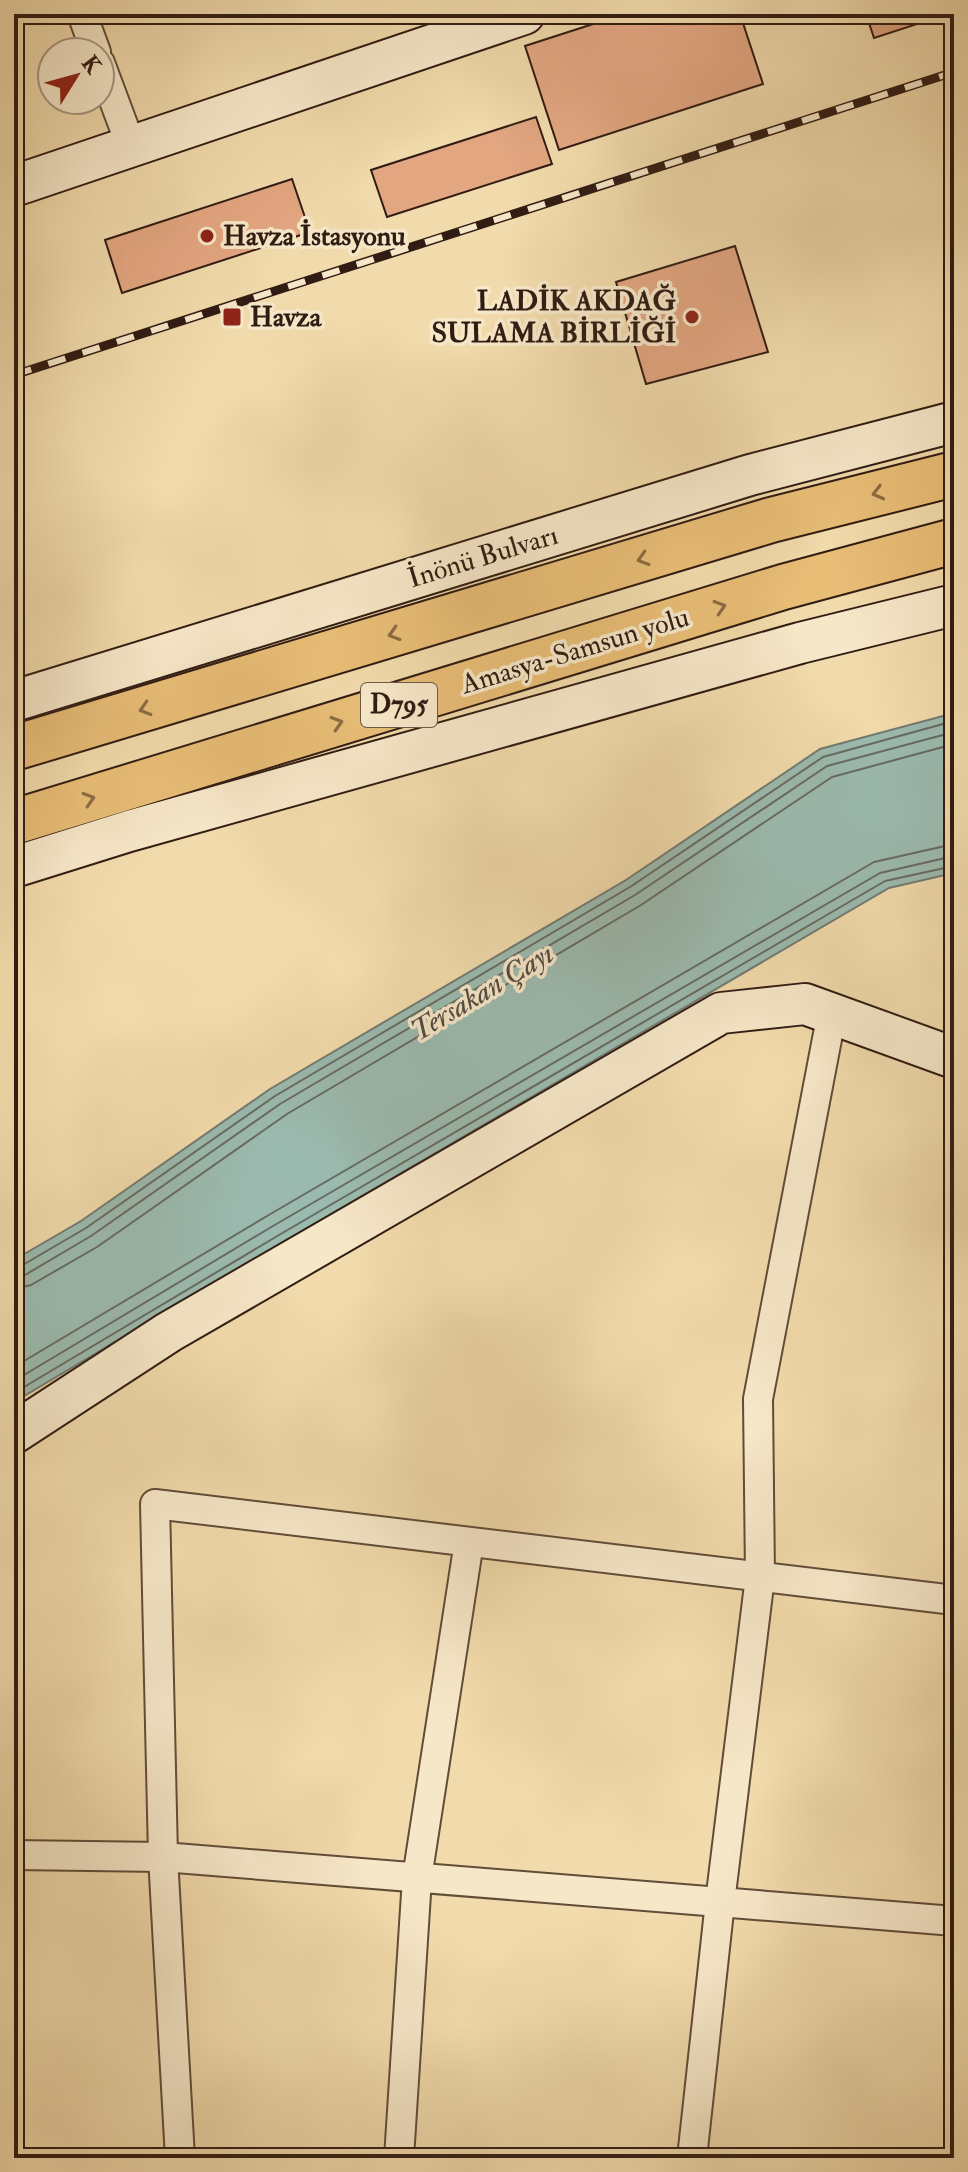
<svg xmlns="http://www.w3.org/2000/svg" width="968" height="2172" viewBox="0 0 968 2172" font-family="'IM FELL Double Pica',serif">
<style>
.water{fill:#9bbaaf;stroke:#717b71;stroke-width:2}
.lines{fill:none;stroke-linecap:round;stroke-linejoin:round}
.shore{stroke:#666b61;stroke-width:2}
.building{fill:#e2a681;stroke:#311c13;stroke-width:2}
.street-casing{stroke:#614c39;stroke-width:32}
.secondary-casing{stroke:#311c13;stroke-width:44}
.highway-casing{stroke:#311c13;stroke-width:48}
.street{stroke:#f6e7c8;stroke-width:28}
.secondary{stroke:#f6e7c8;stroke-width:40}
.highway{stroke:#e8bd76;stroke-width:44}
.rail-casing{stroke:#311c13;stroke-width:9}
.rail{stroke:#f6e7c8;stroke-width:6;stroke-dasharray:18;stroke-linecap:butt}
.oneway{stroke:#8c6c44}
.poi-dot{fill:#8f2418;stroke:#f6e7c8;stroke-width:3}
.labels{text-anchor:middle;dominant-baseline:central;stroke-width:7;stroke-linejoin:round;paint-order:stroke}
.shield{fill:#f6e7c8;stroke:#6c5949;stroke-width:2}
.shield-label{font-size:26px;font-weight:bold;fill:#311c13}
.poi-label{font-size:28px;font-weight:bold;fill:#311c13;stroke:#f6e7c8;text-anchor:start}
.street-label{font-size:28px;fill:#311c13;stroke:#f6e7c8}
.water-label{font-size:30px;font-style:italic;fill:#514b42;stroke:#f6e7c8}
</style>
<rect width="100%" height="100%" fill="#f1daab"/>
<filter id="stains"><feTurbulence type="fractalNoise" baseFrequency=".0025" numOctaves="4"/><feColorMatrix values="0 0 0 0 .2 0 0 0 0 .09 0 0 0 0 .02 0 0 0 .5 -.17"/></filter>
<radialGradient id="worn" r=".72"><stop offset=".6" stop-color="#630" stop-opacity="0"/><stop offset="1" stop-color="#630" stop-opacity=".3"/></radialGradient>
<path class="water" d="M954,713V873L889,888L283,1242L14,1402V1260L81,1221L270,1089L626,880L820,749Z"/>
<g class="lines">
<g class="shore">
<path d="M14,1267L21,1266L86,1228L275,1096L630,887L823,757L954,721"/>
<path d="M14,1277L25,1275L91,1236L280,1104L635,895L827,766L954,732"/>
<path d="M14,1289L31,1285L97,1247L287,1114L641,905L832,777L954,744"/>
<path d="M14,1367L267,1216L874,862L954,844"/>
<path d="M14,1381L273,1226L880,873L954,856"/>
<path d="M14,1393L279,1235L885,881L954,866"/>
</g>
</g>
<g class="building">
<path d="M624,14H740L763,84L559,150L525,46Z"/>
<path d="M866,14H941L942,16L874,38Z"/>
<path d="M536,117L552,164L387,217L371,170Z"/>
<path d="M292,179L310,232L122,293L105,240Z"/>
<path d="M735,246L768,352L646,384L616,282Z"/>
</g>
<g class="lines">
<g class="street-casing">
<g id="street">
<path d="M82,14L96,52"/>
<path d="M100,63L131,146"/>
<path d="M14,1855L163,1857L954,1921"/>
<path d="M180,2158L163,1857L155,1504L954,1600"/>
<path d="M399,2158L417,1878L469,1542"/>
<path d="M692,2158L720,1902L760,1577L758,1399L832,1013"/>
</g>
</g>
<g class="secondary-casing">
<g id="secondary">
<path d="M14,186L524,14"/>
<path d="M14,701L750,475L954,422"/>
<path d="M14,867L129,831L800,643L954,605"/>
<path d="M14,1433L169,1332L721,1013L805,1004L954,1058"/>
</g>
</g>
<g class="highway-casing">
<g id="highway">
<path d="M14,748L771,520L954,474"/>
<path d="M14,822L783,587L954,541"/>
</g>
</g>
<use href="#street" class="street"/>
<use href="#secondary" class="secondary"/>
<use href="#highway" class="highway"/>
<g class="rail-casing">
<path id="rail" d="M14,375L954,72"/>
</g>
<use href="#rail" class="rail"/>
</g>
<defs><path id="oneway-chevron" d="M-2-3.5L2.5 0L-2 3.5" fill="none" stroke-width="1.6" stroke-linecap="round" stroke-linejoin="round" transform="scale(2)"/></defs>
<g class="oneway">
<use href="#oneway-chevron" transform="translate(878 493) rotate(166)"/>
<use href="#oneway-chevron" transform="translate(643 559) rotate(163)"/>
<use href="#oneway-chevron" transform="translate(720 607) rotate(-17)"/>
<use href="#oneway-chevron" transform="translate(394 634) rotate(163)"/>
<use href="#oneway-chevron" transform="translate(145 709) rotate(163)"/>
<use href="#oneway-chevron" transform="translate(337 723) rotate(-17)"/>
<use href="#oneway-chevron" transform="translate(89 799) rotate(-17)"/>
</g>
<g class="poi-dot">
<circle cx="207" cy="236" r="8"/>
<rect x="222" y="307" width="20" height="20" rx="4"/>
<circle cx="692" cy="317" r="8"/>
</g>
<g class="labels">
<rect class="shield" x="361" y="683" width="76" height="44" rx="6"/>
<g class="shield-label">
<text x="399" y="705">D795</text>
</g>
<g class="poi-label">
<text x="223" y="236">Havza İstasyonu</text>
<text x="676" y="301" text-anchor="end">LADİK AKDAĞ<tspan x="676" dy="32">SULAMA BİRLİĞİ</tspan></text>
<text x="250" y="317">Havza</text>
</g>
<g class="street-label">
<text transform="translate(483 557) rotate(-17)">İnönü Bulvarı</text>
<text transform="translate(575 651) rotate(-17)">Amasya-Samsun yolu</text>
</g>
<g class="water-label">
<text transform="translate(482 992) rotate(-31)">Tersakan Çayı</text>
</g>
</g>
<rect width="968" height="2172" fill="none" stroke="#f1daab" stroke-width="48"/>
<rect x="16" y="16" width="936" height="2140" fill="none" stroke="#311c13" stroke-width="4"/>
<rect x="24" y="24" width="920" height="2124" fill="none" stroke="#311c13" stroke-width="2"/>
<g transform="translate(76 76) rotate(53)"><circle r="38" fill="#f6e7c8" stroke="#a79680" stroke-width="2"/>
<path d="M0-6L14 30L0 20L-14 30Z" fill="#8f2418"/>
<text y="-12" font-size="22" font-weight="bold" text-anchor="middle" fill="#311c13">K</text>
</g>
<rect width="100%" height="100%" filter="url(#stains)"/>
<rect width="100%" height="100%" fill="url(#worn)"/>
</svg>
